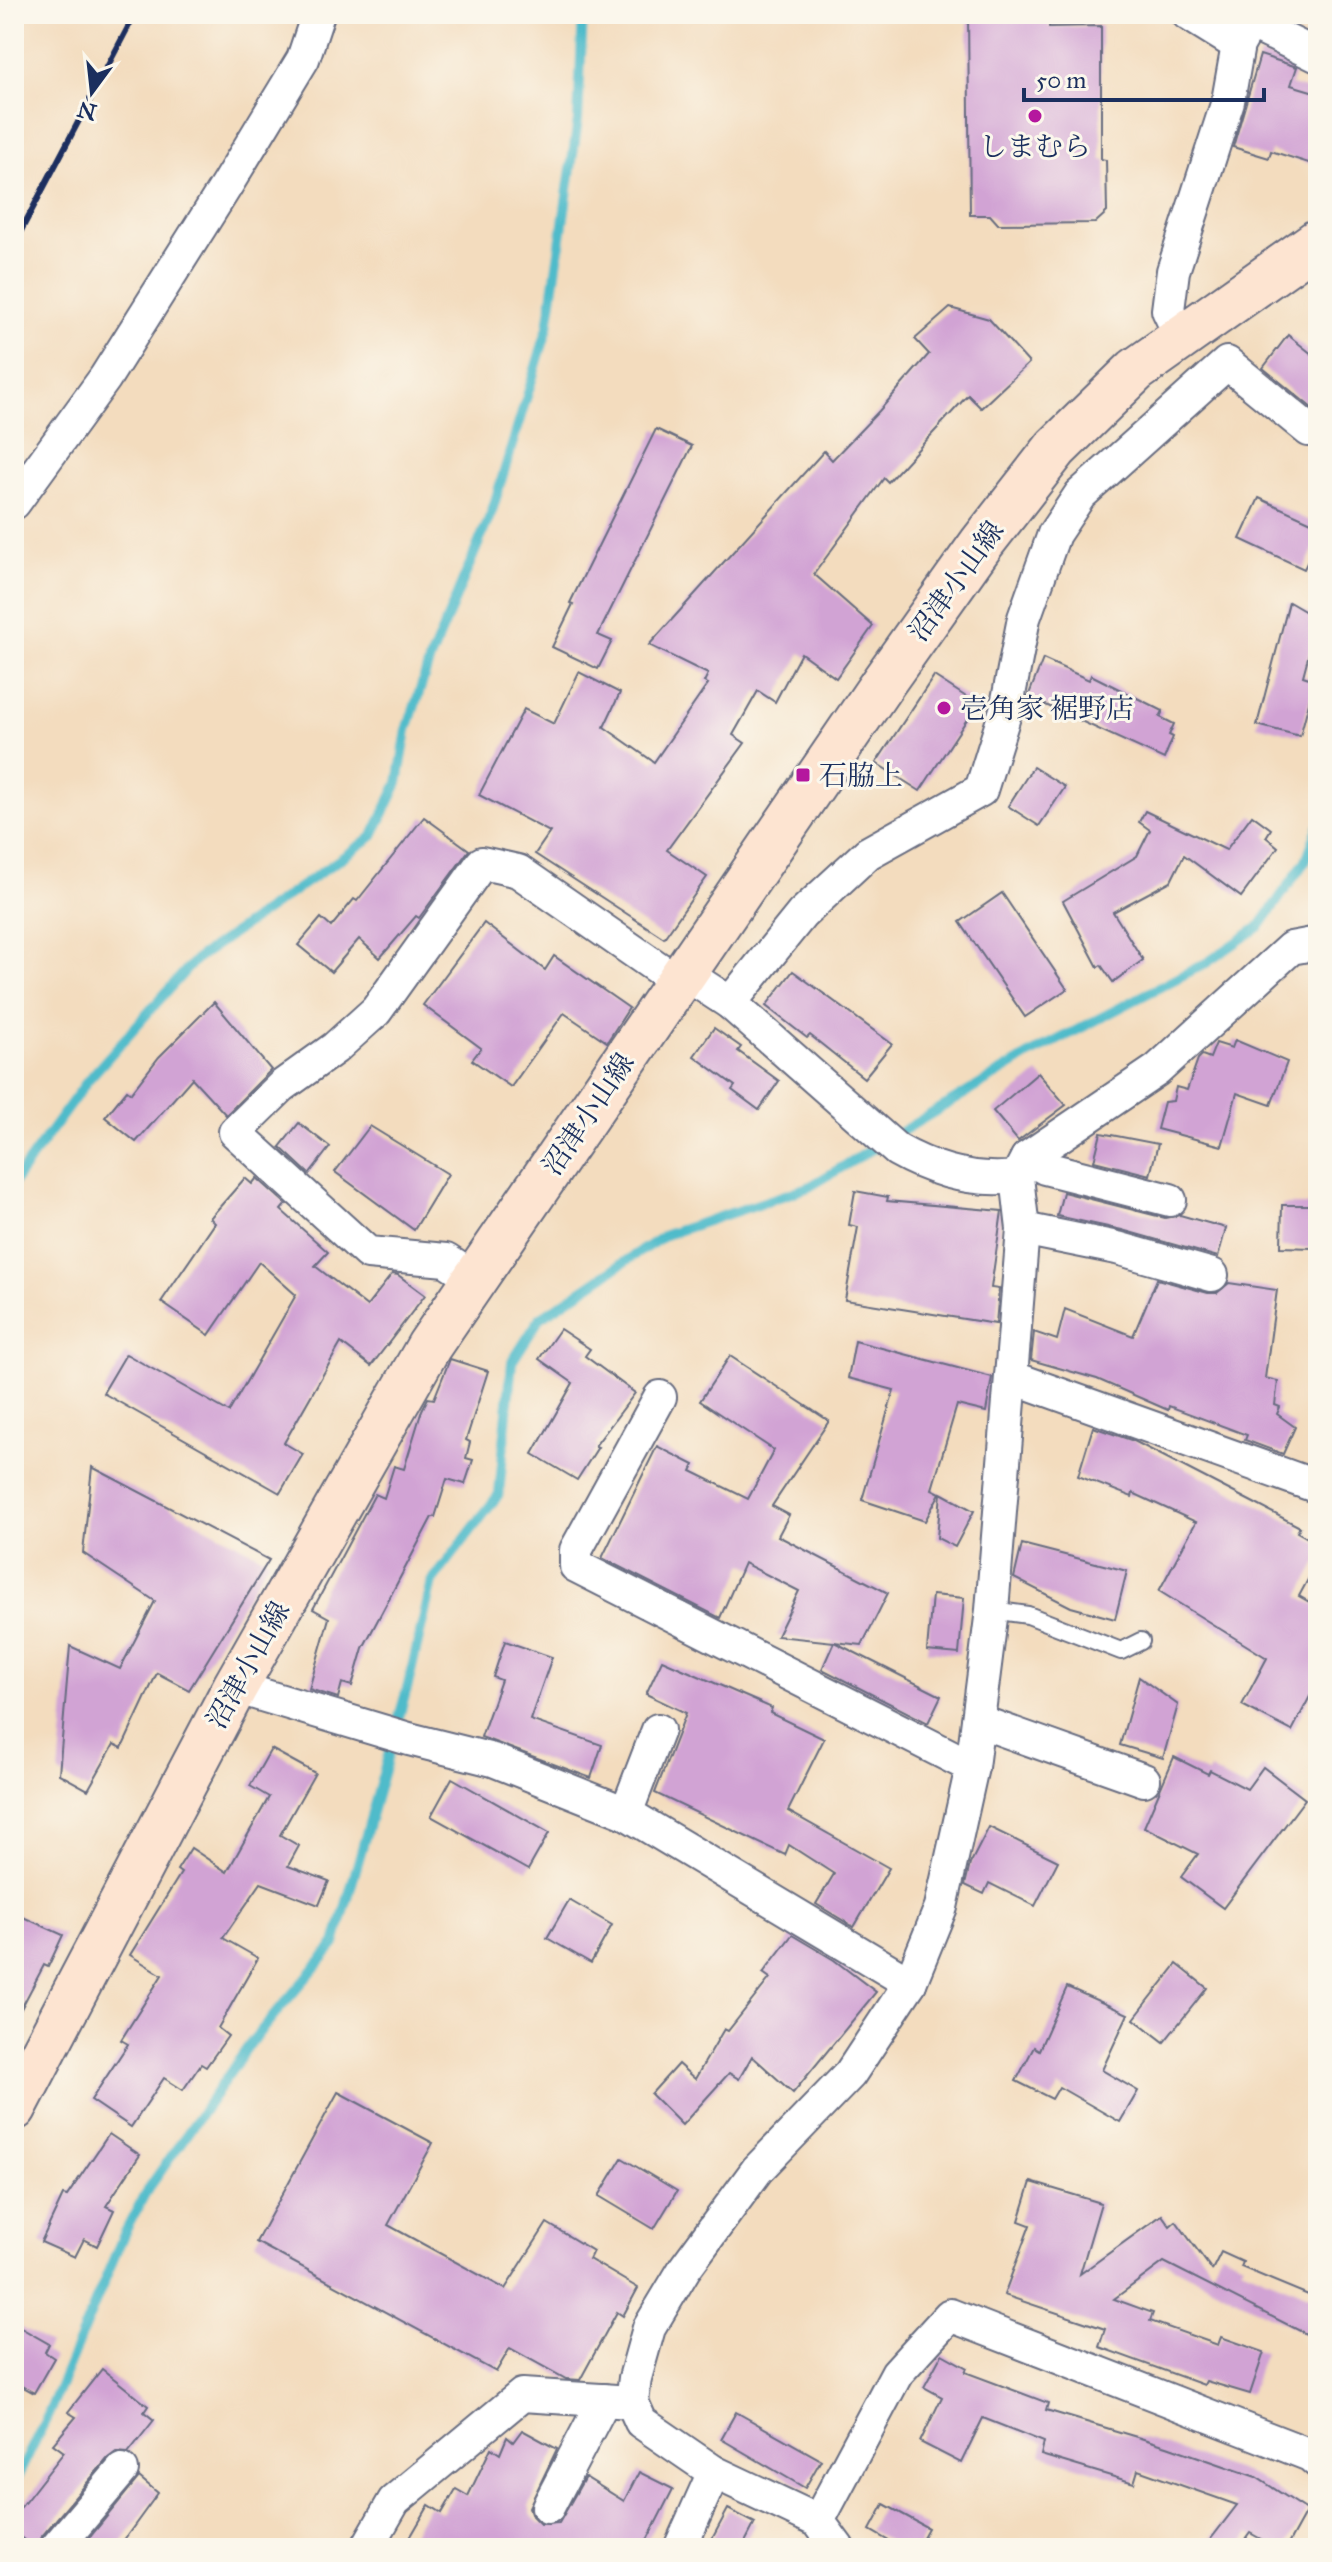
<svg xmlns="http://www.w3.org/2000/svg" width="1332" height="2562" viewBox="0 0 1332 2562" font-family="'IM FELL Great Primer','Noto Serif JP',serif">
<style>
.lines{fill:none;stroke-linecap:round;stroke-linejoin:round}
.stream{stroke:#4fbbca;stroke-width:10}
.building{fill:#d1a3d4}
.lane-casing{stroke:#676c80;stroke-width:20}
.street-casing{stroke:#676c80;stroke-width:36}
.secondary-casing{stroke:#676c80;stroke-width:48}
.lane{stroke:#fff;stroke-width:16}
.street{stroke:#fff;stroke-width:32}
.secondary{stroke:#fde4d1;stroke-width:44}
.rail{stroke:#1b2f5e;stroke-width:6}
.poi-dot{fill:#b5179e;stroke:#fbf7ec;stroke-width:3}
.labels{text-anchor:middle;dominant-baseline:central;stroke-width:6;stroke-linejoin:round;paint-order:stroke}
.poi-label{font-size:28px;fill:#1b2f5e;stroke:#fbf7ec;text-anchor:start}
.street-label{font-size:28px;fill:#1b2f5e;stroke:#fbf7ec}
</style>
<rect width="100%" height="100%" fill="#fbf7ec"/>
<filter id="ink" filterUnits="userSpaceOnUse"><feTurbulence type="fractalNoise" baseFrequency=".0125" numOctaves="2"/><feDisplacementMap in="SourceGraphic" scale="16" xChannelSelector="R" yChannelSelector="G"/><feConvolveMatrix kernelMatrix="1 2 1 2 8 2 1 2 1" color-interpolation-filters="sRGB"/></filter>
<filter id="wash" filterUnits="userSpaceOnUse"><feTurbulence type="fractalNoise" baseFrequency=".006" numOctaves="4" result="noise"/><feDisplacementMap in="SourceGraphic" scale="32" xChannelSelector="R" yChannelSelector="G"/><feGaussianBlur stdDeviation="1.8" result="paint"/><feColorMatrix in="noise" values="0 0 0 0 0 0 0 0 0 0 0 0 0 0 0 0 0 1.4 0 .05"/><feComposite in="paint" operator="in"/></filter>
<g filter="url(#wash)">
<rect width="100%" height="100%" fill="#f3dcbe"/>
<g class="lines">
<g class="stream">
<path d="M14,1182L88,1080L195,960L373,836L398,783L407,730L429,662L492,511L548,327L578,120L583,14"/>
<path d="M14,2484L48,2415L124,2234L146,2192L253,2040L335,1944L408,1685L432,1582L499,1494L512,1362L540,1318L665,1235L809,1187L1031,1054L1208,962L1260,926L1306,860L1318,828"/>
</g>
</g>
<g id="blocks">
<g class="building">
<path d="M968,14H1049V27L1101,26V159L1106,160L1107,212L1095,223L998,224L990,215H970Z"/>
<path d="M1260,55L1297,67L1291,85L1318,93V166L1271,151L1269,158L1233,147Z"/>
<path d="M950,308L989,319L1029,363L981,408L968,395L888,482L884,478L814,574L873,626L836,678L801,653L775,702L758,691L733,735L745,743L667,850L707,877L664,938L535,854L550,832L479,795L524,709L554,724L579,672L620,693L604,727L654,762L708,684L704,682L708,674L649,645L824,451L832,460L879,411L929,354L915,339Z"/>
<path d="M1288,335L1318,359V413L1263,368Z"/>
<path d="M656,429L692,446L598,635L612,641L598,669L552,647L573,604L570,603Z"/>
<path d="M1259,498L1318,525V540L1304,569L1240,539Z"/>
<path d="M1289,602L1318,619L1303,676L1315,680L1300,736L1257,725Z"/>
<path d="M1043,659L1089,680L1091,675L1163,711L1160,717L1174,724L1169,735L1173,737L1164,759L1028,697Z"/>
<path d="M934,676L977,704L920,791L876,763Z"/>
<path d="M1033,767L1065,787L1039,826L1008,806Z"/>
<path d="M1145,811L1226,850L1252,815L1271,829L1266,837L1278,847L1241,897L1184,855L1171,881L1113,912L1143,960L1113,982L1101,965L1098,967L1063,901L1137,856L1150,830L1139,822Z"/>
<path d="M424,817L469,850L419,918L416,916L380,958L359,939L331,972L298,945L321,918L331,927L354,899L357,901Z"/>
<path d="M1002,893L1067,989L1025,1017L960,922Z"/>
<path d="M484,923L545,970L554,956L629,1008L607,1042L564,1013L511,1087L472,1060L481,1048L423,1005Z"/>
<path d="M793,971L892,1044L864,1078L810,1035L807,1038L766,1006Z"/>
<path d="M214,1002L271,1070L226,1115L192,1078L136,1142L105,1117L127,1090L131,1093L159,1057Z"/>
<path d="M714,1028L741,1047L738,1051L779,1081L759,1110L732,1090L735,1086L694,1056Z"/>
<path d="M1235,1040L1287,1062L1271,1105L1237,1093L1222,1146L1157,1129L1164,1102L1173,1101L1176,1087L1187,1090L1198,1059L1202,1055L1210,1058L1216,1043L1232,1048Z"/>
<path d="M1038,1073L1066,1105L1018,1141L993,1111Z"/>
<path d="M299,1123L330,1147L309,1174L280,1147Z"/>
<path d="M370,1126L448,1174L414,1230L335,1172Z"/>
<path d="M1101,1133L1158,1144L1150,1175L1094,1161Z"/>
<path d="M245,1178L252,1184L257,1178L286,1204L281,1210L328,1252L315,1266L367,1306L392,1274L398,1275L425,1295L371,1366L341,1343L284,1443L303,1454L280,1493L103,1393L126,1354L229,1412L296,1295L259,1262L209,1335L161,1302L215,1223L210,1218Z"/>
<path d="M855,1191L888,1197L887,1201L1002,1211L991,1288L999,1289L996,1324L845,1300L858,1227L849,1225Z"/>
<path d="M1063,1192L1165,1218L1180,1215L1226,1228L1218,1257L1122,1230L1057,1216Z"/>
<path d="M1282,1205H1312V1248L1281,1247Z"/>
<path d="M1157,1279L1208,1293H1217L1229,1283L1277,1290L1265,1378L1278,1381L1275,1405L1280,1407L1277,1414L1295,1427L1283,1454L1245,1440L1247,1435L1169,1406L1168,1410L1097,1379L1031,1360L1034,1332L1057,1340L1065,1309L1133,1336Z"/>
<path d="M560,1329L590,1349L585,1356L635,1393L595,1446L598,1447L577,1480L533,1454L573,1383L539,1359Z"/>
<path d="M855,1341L992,1377L986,1412L957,1405L932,1489L940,1493L925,1521L862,1500L894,1390L848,1378Z"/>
<path d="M730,1356L829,1421L772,1506L789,1515L778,1536L888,1593L862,1645L777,1636L799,1591L744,1563L720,1618L602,1558L657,1446L694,1465L691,1471L748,1499L774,1450L700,1401Z"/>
<path d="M450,1359L488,1371L466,1440L470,1442L466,1458L473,1460L465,1484L447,1479L435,1517H432L363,1648L352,1686L342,1683L338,1698L309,1689L329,1618L313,1609L375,1494L384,1498L394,1466L404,1469L422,1410L428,1398L434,1399Z"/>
<path d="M1093,1427L1134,1441L1252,1502L1300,1527L1297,1532L1318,1544V1561L1299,1596L1318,1607V1681L1292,1731L1242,1705L1267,1658L1159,1591L1196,1522L1133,1493L1132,1497L1078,1476Z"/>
<path d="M92,1467L269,1560L189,1690L157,1673L122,1748L114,1744L88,1790L59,1774L70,1646L120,1669L155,1601L83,1553Z"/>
<path d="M941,1493L974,1511L955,1547L937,1538Z"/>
<path d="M1022,1544L1127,1571L1115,1619L1071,1607L1014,1578Z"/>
<path d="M932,1595L964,1598L959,1654L927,1651Z"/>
<path d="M505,1641L552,1657L530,1720L602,1745L591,1778L481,1737L501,1680L493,1677Z"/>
<path d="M834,1642L941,1696L928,1723L822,1669Z"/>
<path d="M662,1660L772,1708L770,1713L824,1739L788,1811L889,1868L854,1927L816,1904L834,1874L789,1845L785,1855L655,1793L686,1713L646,1694Z"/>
<path d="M1139,1677L1178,1705L1163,1758L1120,1745Z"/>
<path d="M271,1749L315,1773L280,1835L299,1846L288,1866L329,1881L319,1905L261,1883L223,1938L258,1958L218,2028L228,2036L206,2067L201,2064L183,2090L164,2078L131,2127L91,2100L128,2044L121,2040L162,1975L130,1955L181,1873L177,1870L191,1848L227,1872L269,1797L250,1786Z"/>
<path d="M1174,1757L1208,1774L1210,1770L1247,1789L1263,1767L1305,1799L1223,1908L1181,1877L1198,1854L1144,1827Z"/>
<path d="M452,1778L549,1833L528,1870L431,1816Z"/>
<path d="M989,1827L1058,1861L1035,1906L989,1883L984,1894L965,1885L970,1864Z"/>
<path d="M569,1900L612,1925L591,1963L547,1938Z"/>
<path d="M14,1913L63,1935L48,1967L44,1965L14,2022Z"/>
<path d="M792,1935L834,1960L876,1992L793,2093L752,2056L739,2079L729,2073L682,2125L651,2094L678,2064L695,2079L724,2029L728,2031L770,1978L763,1973Z"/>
<path d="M1177,1964L1207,1988L1164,2042L1134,2019Z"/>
<path d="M1067,1987L1128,2014L1102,2070L1138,2091L1120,2122L1059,2087L1052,2099L1016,2081L1034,2047L1039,2050Z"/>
<path d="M338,2092L433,2143L388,2225L505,2289L547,2223L593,2251L589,2259L638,2288L623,2316L617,2312L580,2380L566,2379L510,2348L496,2372L256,2242Z"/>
<path d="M109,2134L140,2155L106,2206L114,2210L97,2246L84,2239L75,2257L41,2242L63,2195L67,2196Z"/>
<path d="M622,2158L677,2191L654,2229L599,2196Z"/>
<path d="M1031,2182L1101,2203L1080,2274L1162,2215L1170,2226L1176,2221L1212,2270L1221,2252L1243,2262L1241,2267L1318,2299V2340L1164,2262L1114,2299L1153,2313L1150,2321L1218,2345L1221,2337L1264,2352L1250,2394L1206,2381L1204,2385L1099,2347L1105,2329L1004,2295L1030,2225L1019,2221Z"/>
<path d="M14,2324L49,2344L45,2352L54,2358L34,2393L14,2382Z"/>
<path d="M942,2354L967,2368L965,2372L1048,2403L1046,2410L1167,2446L1256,2477L1307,2510L1286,2548H1277L1250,2533L1239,2548H1204L1237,2505L1138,2470L1134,2483L1041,2455L1044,2442L983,2418L961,2463L920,2442L942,2397L924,2387Z"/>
<path d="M102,2369L148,2406L144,2412L154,2420L128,2453L116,2452L108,2458L42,2536L37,2548H34L14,2532V2516L64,2452L53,2444L76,2417L68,2412Z"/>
<path d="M736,2412L821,2460L805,2488L721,2439Z"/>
<path d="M522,2430L557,2449L529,2507L532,2516L540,2524L559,2523L585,2477L624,2501L639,2472L673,2489L643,2548H404L429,2505L442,2513L456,2489L468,2496L491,2448L500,2454L507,2437L513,2442Z"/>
<path d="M139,2477L158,2493L118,2548H81Z"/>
<path d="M884,2504L928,2528L917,2548H901L870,2530Z"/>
<path d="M728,2509L755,2523L742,2548H730L712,2539Z"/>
</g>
</g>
</g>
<g filter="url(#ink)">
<use href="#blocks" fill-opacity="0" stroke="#676c80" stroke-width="2"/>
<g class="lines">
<g class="lane-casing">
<path id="lane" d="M992,1610L1028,1615L1121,1651L1141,1641"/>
</g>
<g class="street-casing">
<g id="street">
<path d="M1188,14L1238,45"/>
<path d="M1250,23L1318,56"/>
<path d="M1181,337L1168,310L1173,271L1228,101L1238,45L1256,14"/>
<path d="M14,503L105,378L226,186L303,59L318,14"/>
<path d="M684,973L730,1003L897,1150C934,1171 975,1182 1017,1177L1027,1158L1157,1070L1291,948L1318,943"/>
<path d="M730,1003L802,914L868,853L981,790L1006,710L1024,618L1054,534L1080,495L1227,363L1309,430"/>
<path d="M1027,1158L1045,1168L1170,1200"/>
<path d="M1023,1229L1117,1248L1212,1275"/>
<path d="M475,1279L446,1260L368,1253L235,1132L282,1086L335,1048L376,1011L482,863L518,871L678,982"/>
<path d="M1011,1377L1318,1487"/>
<path d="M660,1397L576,1550V1566L972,1767"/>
<path d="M235,1687L409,1739L493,1760L626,1813L910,1983"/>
<path d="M978,1721L1144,1780"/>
<path d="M626,1813L658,1730"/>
<path d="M548,2507L604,2400"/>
<path d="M818,2521L897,2373L950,2315L1310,2455L1318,2462"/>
<path d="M56,2548L122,2470"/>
<path d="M367,2548L394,2501L522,2395L632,2402"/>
<path d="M680,2548L714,2472"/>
<path d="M838,2548L818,2521L714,2472L641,2422L632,2402L635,2378L649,2328L685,2268L757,2170L850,2074L910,1983L941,1907L972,1767L992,1610L1023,1229L1017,1177"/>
</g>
</g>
<g class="secondary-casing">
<path id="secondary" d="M14,2108L235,1687L429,1346L884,681L982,543L1056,448L1136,370L1318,241"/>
</g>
<use href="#lane" class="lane"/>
<use href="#street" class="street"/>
<use href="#secondary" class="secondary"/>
<path class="rail" d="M14,244L135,14"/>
</g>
</g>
<g class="poi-dot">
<circle cx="1035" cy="116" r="8"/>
<circle cx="944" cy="708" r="8"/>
<rect x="795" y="767" width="16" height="16" rx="4"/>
</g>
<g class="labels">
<g class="poi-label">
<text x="1035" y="146" text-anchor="middle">しまむら</text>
<text x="960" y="708">壱角家 裾野店</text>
<text x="819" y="775">石脇上</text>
</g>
<g class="street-label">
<text transform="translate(956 581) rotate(-54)">沼津小山線</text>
<text transform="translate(588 1114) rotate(-56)">沼津小山線</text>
<text transform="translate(248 1665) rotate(-61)">沼津小山線</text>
</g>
</g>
<rect width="1332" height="2562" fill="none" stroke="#fbf7ec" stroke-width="48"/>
<g transform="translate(92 92) rotate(195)" stroke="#fbf7ec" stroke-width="6" paint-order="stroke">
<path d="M0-6L14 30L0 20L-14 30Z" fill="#1b2f5e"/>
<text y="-12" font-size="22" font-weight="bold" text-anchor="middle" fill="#1b2f5e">N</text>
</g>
<path d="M1024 88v12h240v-12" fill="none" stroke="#1b2f5e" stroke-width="4"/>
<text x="1036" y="88" font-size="24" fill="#1b2f5e" stroke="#fbf7ec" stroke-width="6" paint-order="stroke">50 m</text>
</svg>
